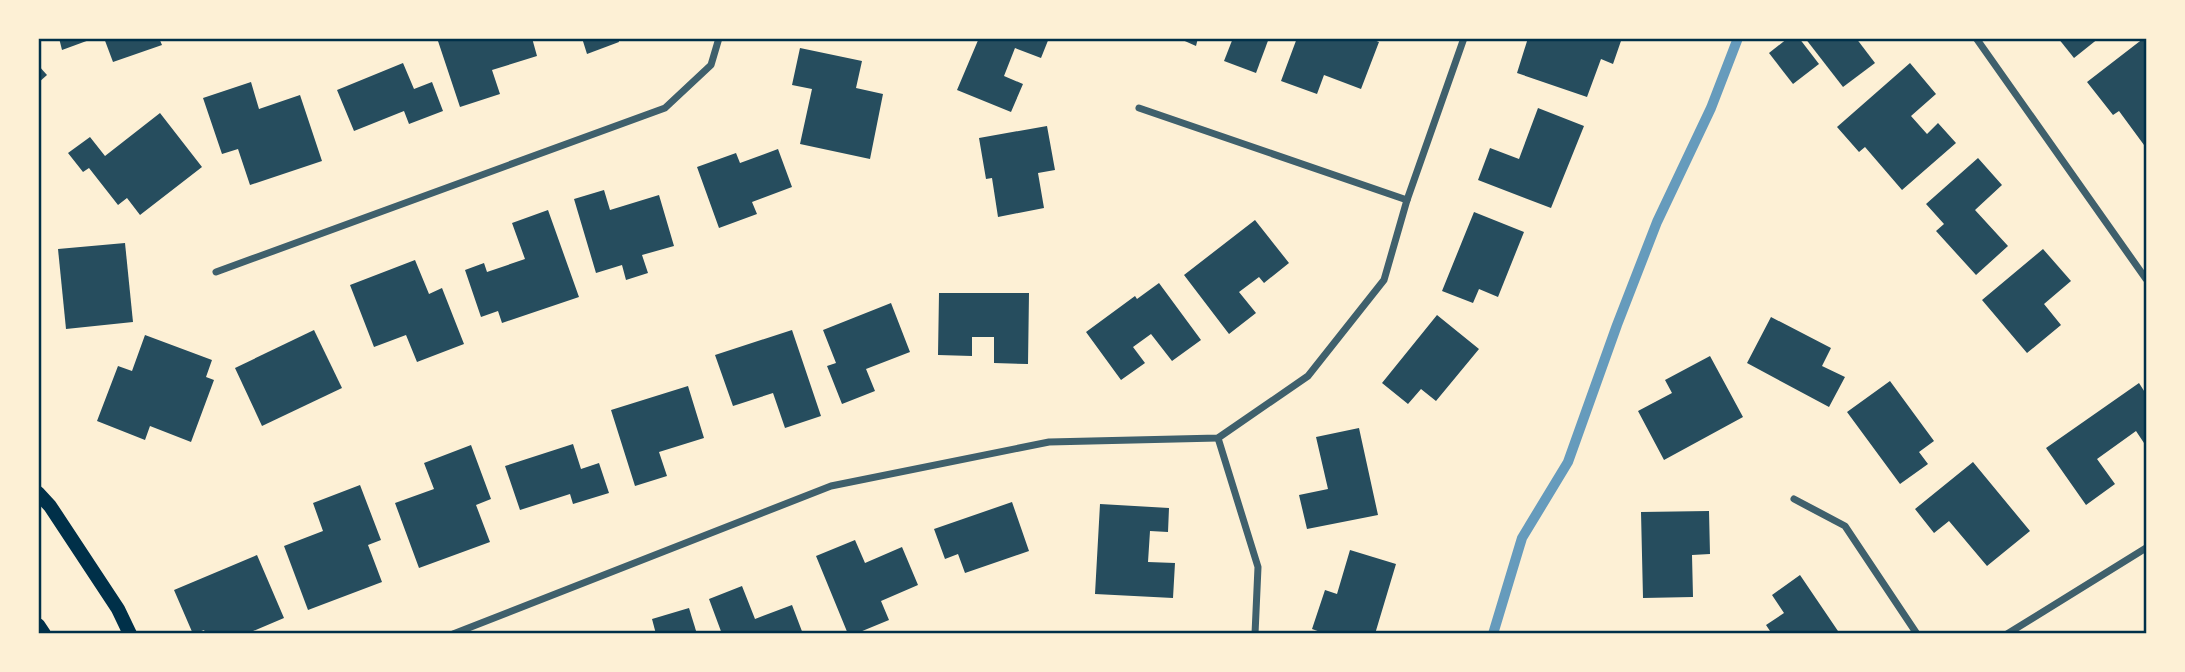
<svg xmlns="http://www.w3.org/2000/svg" width="2185" height="672" viewBox="0 0 2185 672" font-family="Cabin,sans-serif">
<style>
.lines{fill:none;stroke-linecap:round;stroke-linejoin:round}
.stream{stroke:#669bbc;stroke-width:10}
.building{fill:#264d5e}
.minor{stroke:#3f606c;stroke-width:7}
.secondary{stroke:#003049;stroke-width:14}
.neatline{fill:none;stroke:#003049;stroke-width:2.5}
</style>
<rect width="100%" height="100%" fill="#fdf0d5"/>
<g class="lines">
<path class="stream" d="M1493,634L1522,538L1568,462L1617,325L1657,222L1711,108L1738,38"/>
</g>
<g class="building">
<path d="M59,38H92V39L62,50Z"/>
<path d="M104,38H159L162,45L113,62Z"/>
<path d="M437,38H532L537,56L492,70L500,94L460,107Z"/>
<path d="M582,38H618L619,42L587,54Z"/>
<path d="M979,38H1049L1041,58L1015,48L1004,76L1023,84L1011,112L957,90Z"/>
<path d="M1178,38H1198L1196,46Z"/>
<path d="M1233,38H1269L1256,73L1224,61Z"/>
<path d="M1297,38H1369L1379,42L1361,89L1324,75L1317,94L1281,81Z"/>
<path d="M1528,38H1622L1613,64L1601,59L1587,97L1517,73Z"/>
<path d="M1788,38H1799L1819,64L1793,84L1769,53Z"/>
<path d="M1805,38H1856L1875,63L1843,87Z"/>
<path d="M2058,38H2099L2074,58Z"/>
<path d="M2144,38L2146,41V143L2144,145L2119,111L2113,115L2087,82Z"/>
<path d="M800,48L862,61L856,88L883,94L870,159L800,144L812,89L792,85Z"/>
<path d="M403,63L414,89L432,82L443,111L409,124L404,111L354,131L337,90Z"/>
<path d="M1910,63L1936,94L1911,116L1927,134L1938,123L1956,143L1902,190L1865,147L1859,152L1837,127Z"/>
<path d="M38,65L47,75L38,83Z"/>
<path d="M251,82L259,109L300,95L322,161L250,185L238,149L222,154L203,98Z"/>
<path d="M1538,108L1584,126L1551,208L1478,180L1490,148L1519,159Z"/>
<path d="M160,113L202,167L140,215L127,198L118,205L89,168L83,172L68,153L90,137L105,156Z"/>
<path d="M1047,126L1055,170L1038,173L1044,208L998,217L992,178L986,179L979,138Z"/>
<path d="M778,149L792,187L752,202L757,214L719,228L697,167L736,153L740,163Z"/>
<path d="M1978,158L2002,185L1975,210L2008,246L1976,275L1936,231L1944,224L1926,204Z"/>
<path d="M604,190L610,210L659,195L674,246L642,255L648,273L626,280L622,265L596,273L574,199Z"/>
<path d="M548,210L579,297L502,323L498,311L481,317L465,270L484,263L487,272L525,259L512,223Z"/>
<path d="M1474,212L1524,232L1498,297L1479,289L1473,303L1442,291Z"/>
<path d="M1255,220L1289,263L1264,283L1259,277L1239,292L1256,313L1229,334L1184,275Z"/>
<path d="M125,243L133,322L66,329L58,249Z"/>
<path d="M2043,249L2071,281L2044,304L2061,325L2027,353L1982,300Z"/>
<path d="M415,260L429,294L442,288L464,344L417,362L406,335L374,347L350,285Z"/>
<path d="M1159,283L1201,340L1172,361L1151,334L1133,347L1145,363L1121,380L1086,332L1135,296L1137,299Z"/>
<path d="M939,293H1029L1028,364L994,363V337H972V356L938,355Z"/>
<path d="M891,303L910,352L866,369L875,391L842,404L827,366L836,363L823,330Z"/>
<path d="M1437,315L1479,349L1436,401L1421,389L1408,404L1382,383Z"/>
<path d="M1771,317L1831,348L1822,366L1845,377L1829,407L1747,363Z"/>
<path d="M314,330L342,388L262,426L235,368Z"/>
<path d="M792,330L821,416L785,428L773,393L733,406L715,355Z"/>
<path d="M145,335L212,360L206,377L214,380L191,442L150,426L145,440L97,421L118,366L132,371Z"/>
<path d="M1710,356L1743,417L1664,460L1638,411L1672,393L1665,380Z"/>
<path d="M1890,381L1934,441L1919,452L1928,464L1900,484L1847,412Z"/>
<path d="M2139,383L2146,394V446L2136,431L2097,459L2115,484L2086,505L2046,448Z"/>
<path d="M688,386L704,438L659,452L667,476L635,486L611,410Z"/>
<path d="M1359,428L1378,515L1307,529L1299,495L1328,489L1316,437Z"/>
<path d="M573,444L581,469L599,463L609,493L573,504L570,494L520,510L505,466Z"/>
<path d="M471,445L491,499L476,505L490,542L419,568L395,503L434,489L424,463Z"/>
<path d="M1973,462L2030,531L1987,566L1949,521L1934,533L1915,509Z"/>
<path d="M360,485L381,540L368,545L382,582L308,610L284,546L323,531L313,503Z"/>
<path d="M1012,502L1029,551L965,573L958,554L945,559L934,529Z"/>
<path d="M1100,504L1169,508L1168,532L1150,531L1148,562L1175,563L1173,598L1095,594Z"/>
<path d="M1709,511L1710,554L1692,555L1693,597L1643,598L1641,512Z"/>
<path d="M855,540L865,563L902,547L918,585L881,601L889,620L855,634H848L816,556Z"/>
<path d="M1350,550L1396,564L1375,634H1326L1312,629L1325,590L1337,594Z"/>
<path d="M257,555L284,618L246,634H206L204,630L193,634L174,590Z"/>
<path d="M1800,575L1840,634H1772L1766,625L1784,613L1772,595Z"/>
<path d="M742,586L755,619L792,605L803,634H722L709,599Z"/>
<path d="M689,608L697,634H656L652,619Z"/>
</g>
<g class="lines">
<g class="minor">
<path d="M1976,38L2146,279"/>
<path d="M1139,108L1407,200"/>
<path d="M216,272L665,108L711,65L719,38"/>
<path d="M1218,438L1258,567L1255,634"/>
<path d="M1794,499L1845,526L1917,634"/>
<path d="M453,634L831,486L1049,442L1218,438L1308,376L1384,280L1407,200L1464,38"/>
<path d="M2007,634L2146,548"/>
</g>
<g class="secondary">
<path d="M38,493L50,506L118,609L130,634"/>
<path d="M38,625L44,634"/>
</g>
</g>
<rect width="2185" height="672" fill="none" stroke="#fdf0d5" stroke-width="80"/>
<rect x="40" y="40" width="2105" height="592" class="neatline"/>
</svg>
